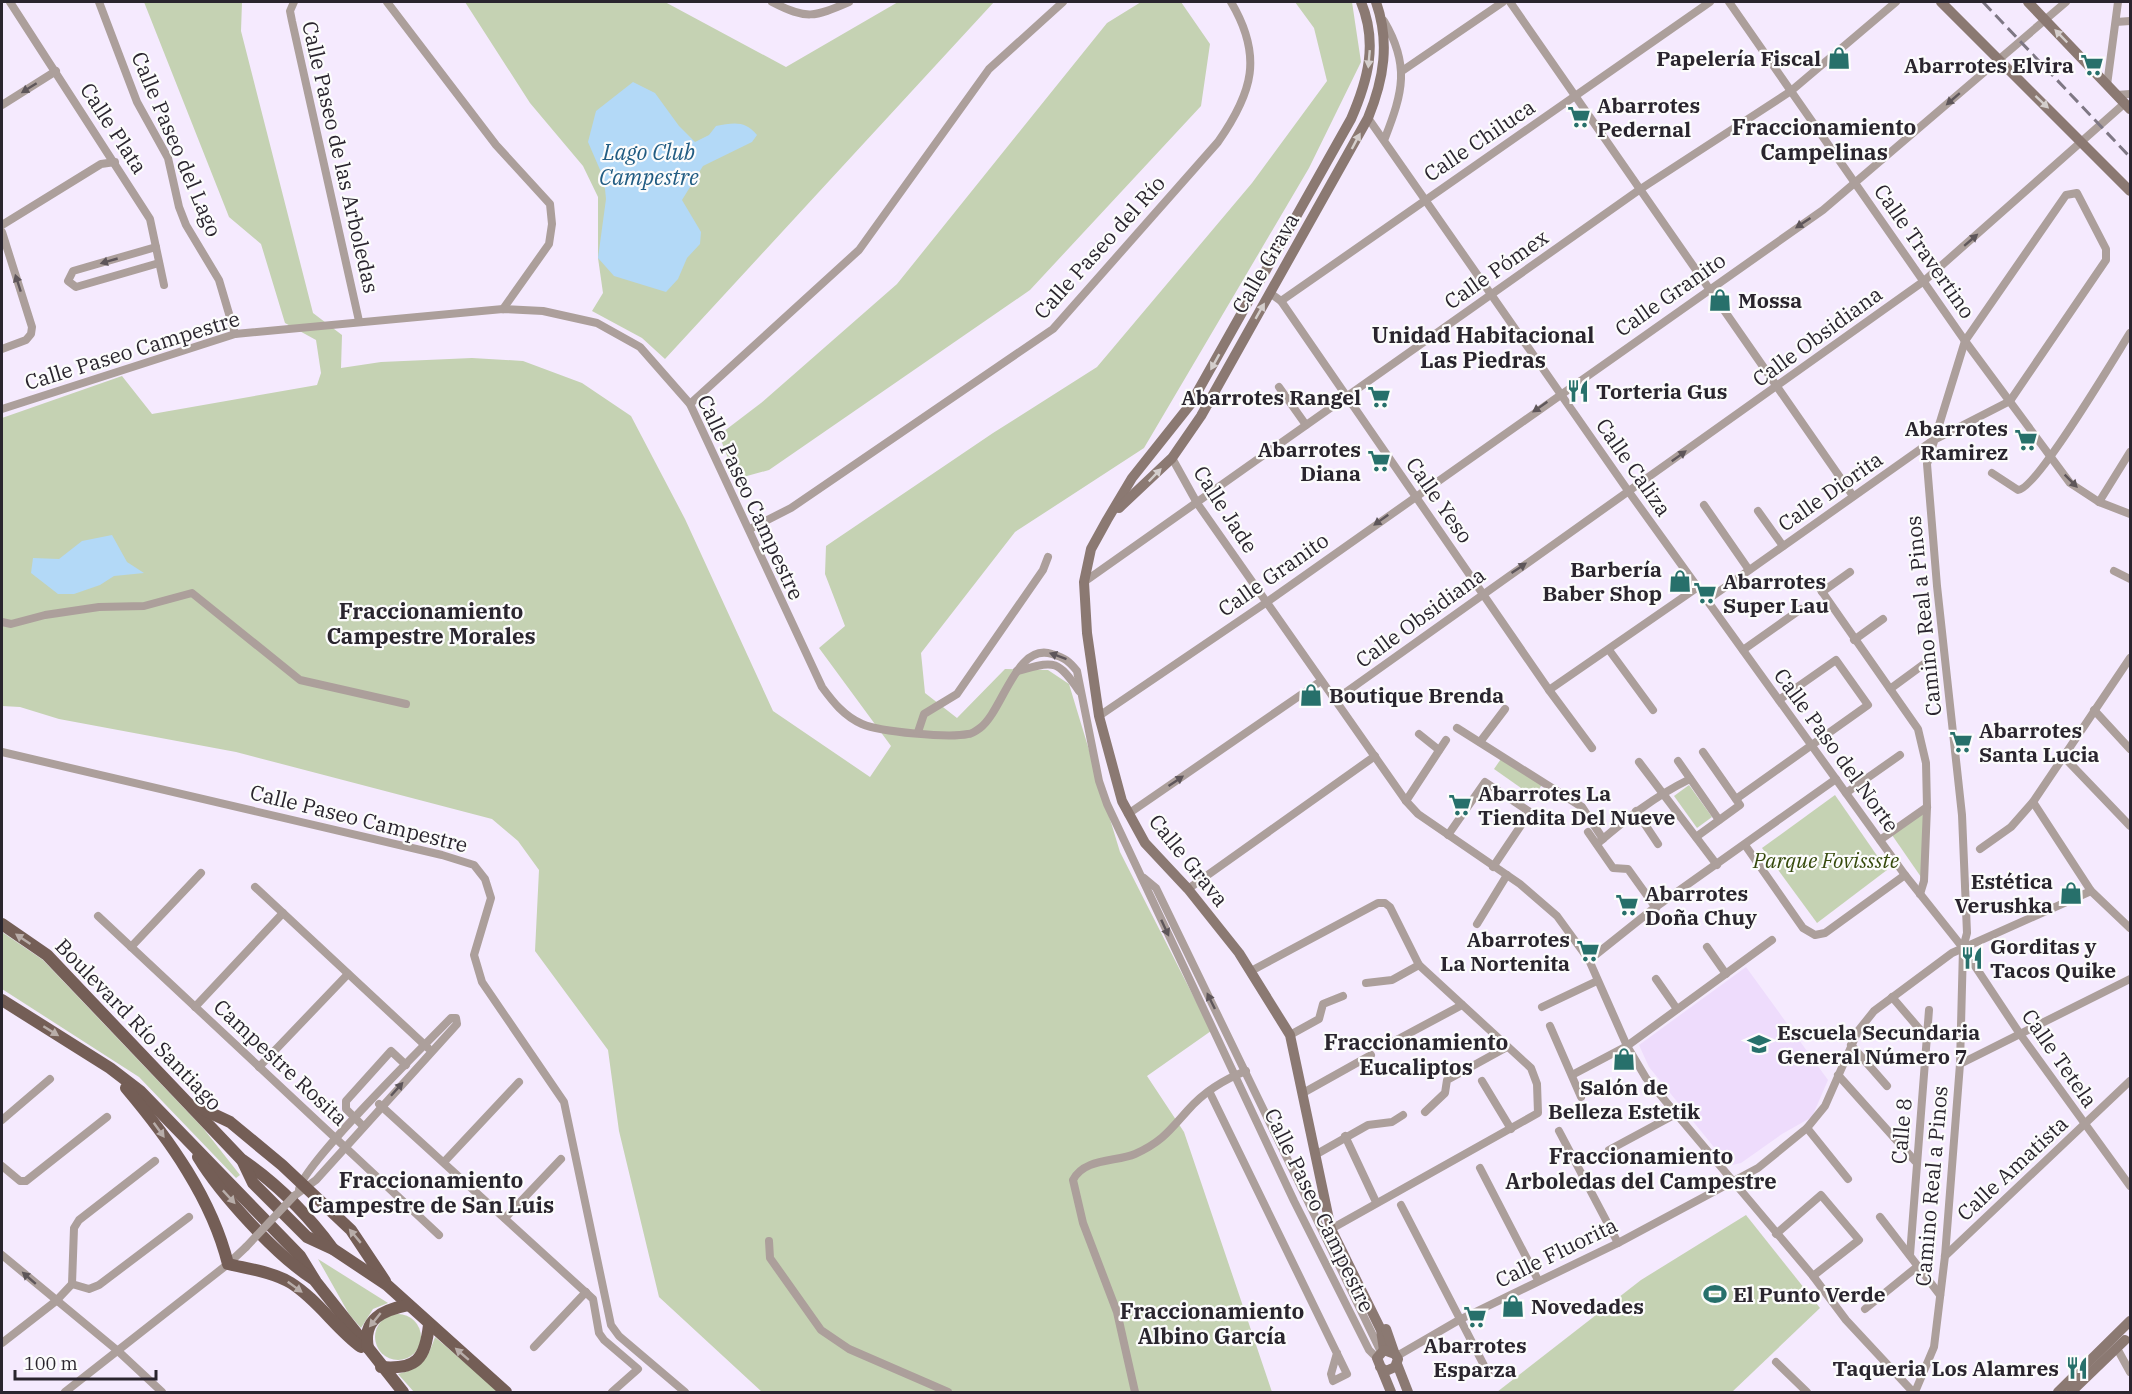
<svg xmlns="http://www.w3.org/2000/svg" width="2132" height="1394" viewBox="0 0 2132 1394" font-family="'IBM Plex Serif',serif">
<style>
.built{fill:#eedcfc}
.green{fill:#c5d2b3}
.water{fill:#b3d9f7}
.lines{fill:none;stroke-linecap:round;stroke-linejoin:round}
.street{stroke:#ac9f9b;stroke-width:8}
.secondary{stroke:#8b7972;stroke-width:10}
.primary{stroke:#745e56;stroke-width:12}
.rail{stroke:#7e7784;stroke-width:3;stroke-dasharray:12 6;stroke-linecap:butt}
.street-bridge{stroke:#ac9f9b;stroke-width:8}
.oneway{fill:#d4cecc}
.oneway2{fill:#5e565a}
.oneway3{fill:#b8ada9}
.labels{text-anchor:middle;dominant-baseline:central;stroke-width:4.5;stroke-linejoin:round;paint-order:stroke}
.poi-label{font-size:21px;font-weight:bold;fill:#2a252e;stroke:#fcfcfc;text-anchor:start}
.street-label{font-size:21px;fill:#2a252e;stroke:#fcfcfc}
.park-label{font-size:21px;font-style:italic;fill:#364a0d;stroke:#fcfcfc}
.neighbourhood-label{font-size:22px;font-weight:bold;fill:#2a252e;stroke:#fcfcfc}
.water-label{font-size:22px;font-style:italic;fill:#215c83;stroke:#fcfcfc}
</style>
<rect width="100%" height="100%" fill="#f5eafe"/>
<path class="built" d="M1746,967L1828,1080L1812,1117L1782,1134L1741,1163L1732,1165L1713,1146L1649,1067L1639,1045Z"/>
<g class="green">
<path d="M144,2H242L241,31L313,313L342,335L341,368L381,362L472,358L523,361L582,383L631,416L685,519L773,711L870,777L891,746L819,648L845,626L825,574L826,546L993,433L1097,367L1252,183L1327,81L1314,28L1295,2H1352L1361,62L1309,168L1144,448L1015,532L921,653L925,693L957,718L1005,669L1048,670L1069,684L1120,852L1211,1031L1147,1076L1184,1132L1272,1392H762L659,1297L619,1131L608,1050L535,951L539,870L518,841L492,819L236,752L59,719L20,707L2,706V418L122,376L152,414L317,385L321,373L316,340L285,323L261,244L229,217Z"/>
<path d="M465,2H665L786,67L898,2H994L665,359L642,338L592,311L603,293L598,258V197L583,166L530,103Z"/>
<path d="M1141,2H1181L1210,44L1201,106L1030,290L769,470L736,479L719,435L761,403L897,284L1107,23Z"/>
<path d="M1503,756L1543,783L1534,797L1494,769Z"/>
<path d="M1689,785L1712,817L1697,828L1674,796Z"/>
<path d="M1835,795L1887,870L1817,923L1762,848Z"/>
<path d="M1924,813L1921,877L1892,835Z"/>
<path d="M2,932L43,960L203,1128L240,1175L236,1178L139,1077L2,989Z"/>
<path d="M1746,1215L1820,1308L1732,1392H1497L1641,1280Z"/>
<path d="M318,1259L388,1303L373,1309L361,1328L349,1314Z"/>
<circle cx="398" cy="1337" r="23"/>
<path d="M435,1337L499,1392H414L398,1374C422,1368 427,1360 435,1337Z"/>
</g>
<g class="water">
<path d="M633,82L655,93L679,126L695,142L709,135L716,126C733,123 745,120 757,135L752,142L703,166L682,200L701,232L700,244L687,258L678,279L666,292L614,276L598,258L606,199L604,179L588,142L596,111Z"/>
<path d="M112,535L127,562L144,573L114,576L100,585L74,594H58L31,573L33,558L59,559L82,541Z"/>
</g>
<g class="lines">
<g class="street">
<path d="M10,2L150,219L164,285"/>
<path d="M99,2L137,102L168,158L179,207L186,225L219,280L235,334"/>
<path d="M294,2L290,11L292,21L359,321"/>
<path d="M387,2L496,145L550,204L552,224L549,244L503,309"/>
<path d="M772,2C807,20 814,17 849,2"/>
<path d="M1510,2L1853,496"/>
<path d="M1729,2L1965,341L2070,483L2099,502L2130,514"/>
<path d="M1384,21C1410,65 1403,92 1385,138"/>
<path d="M2116,22L2130,21"/>
<path d="M1402,71L1503,2"/>
<path d="M2107,85L2118,2"/>
<path d="M2117,95L2130,94"/>
<path d="M2,105L56,71"/>
<path d="M1368,118L1629,492L1905,875L1963,948L2020,1034L2130,1186"/>
<path d="M2,225L101,164L115,162"/>
<path d="M2,232L32,327L31,334L26,340L2,349"/>
<path d="M156,247L73,271L68,281L76,287L159,263"/>
<path d="M1270,293L1281,301L1710,2"/>
<path d="M1281,301L1549,690L1592,748"/>
<path d="M1279,387L1306,425"/>
<path d="M690,404L859,250L989,69L1063,2"/>
<path d="M2,409L235,334L503,309L543,311L597,323L640,347L690,404L822,687C833,702 844,716 862,724C881,732 948,738 968,734C972,734 976,731 980,728C1003,711 1016,642 1052,654C1065,658 1069,661 1077,671L1099,781L1107,804L1294,1201L1369,1350L1377,1358"/>
<path d="M1172,458L1197,503L1406,801L1418,814L1520,884L1557,916L1589,960L1627,1046L1646,1078L1813,1276L1846,1320L1913,1392"/>
<path d="M1992,473L2018,490C2036,490 2116,355 2130,333"/>
<path d="M2099,502L2130,452"/>
<path d="M1704,505L1749,570"/>
<path d="M1758,511L1783,546"/>
<path d="M750,529L791,508L1053,329L1218,142C1253,92 1263,56 1231,2"/>
<path d="M2114,571L2130,579"/>
<path d="M1084,582L1639,190L1791,91L1896,2"/>
<path d="M1816,583L1918,729L1926,763L1927,807L1924,881L1920,894"/>
<path d="M1822,592L1850,572"/>
<path d="M1707,600L1932,441L2010,401L2106,260V249L2077,193L2066,195L1965,341L1927,464L1937,586L1962,815L1967,933L1963,948L1960,1064L1945,1256L1934,1347L1915,1392"/>
<path d="M2,622L11,624L45,615L99,607L144,606L192,593L300,680L406,704"/>
<path d="M1854,640L1883,619"/>
<path d="M1609,650L1653,710"/>
<path d="M1743,650L1801,609"/>
<path d="M1017,671C1053,662 1056,657 1079,691"/>
<path d="M1890,689L1924,664"/>
<path d="M1549,690L1698,587"/>
<path d="M1335,700L1924,281L2125,103"/>
<path d="M2094,710L2130,749"/>
<path d="M1099,716L1267,602L1823,210L2066,2"/>
<path d="M1457,728L1582,807L1603,839"/>
<path d="M918,732L924,714L957,694L1043,570L1048,557"/>
<path d="M1419,734L1439,750"/>
<path d="M1480,742L1505,709"/>
<path d="M2,752L442,855L474,865L485,879L491,898L474,955L482,982L564,1102L611,1325L619,1336L685,1392"/>
<path d="M2062,755L2130,826"/>
<path d="M1678,761L1719,820"/>
<path d="M1639,762L1717,865"/>
<path d="M1846,793L1900,755"/>
<path d="M1736,799L1868,705L1836,660L1779,700"/>
<path d="M1406,801L1446,740"/>
<path d="M2033,802L2091,891L2130,928"/>
<path d="M1636,811L1658,844"/>
<path d="M1128,814L1321,681"/>
<path d="M1588,832L1613,868L1628,869L1656,908"/>
<path d="M1448,835L1485,782L1530,812L1493,867"/>
<path d="M1696,837L1740,805L1703,752"/>
<path d="M1880,840L1927,807"/>
<path d="M1597,844C1626,819 1655,796 1690,779"/>
<path d="M1745,845L1803,928L1815,935L1825,933L1905,875"/>
<path d="M1980,849L2011,827L2033,802L2130,658"/>
<path d="M1144,878L1156,888L1381,1352"/>
<path d="M255,887L428,1048"/>
<path d="M1188,889L1375,756"/>
<path d="M98,916L439,1235"/>
<path d="M1477,924L1507,875"/>
<path d="M131,947L201,873"/>
<path d="M1707,947L1726,974"/>
<path d="M1589,960L1653,909L1836,779"/>
<path d="M1251,971L1378,903H1385L1390,907L1419,965L1531,1068L1537,1084L1538,1113L1331,1229"/>
<path d="M1656,979L1677,1009"/>
<path d="M1366,983L1392,980L1419,965"/>
<path d="M1892,997L1928,1039"/>
<path d="M195,1007L283,913"/>
<path d="M1542,1007L1597,981"/>
<path d="M1550,1026L1581,1097"/>
<path d="M1290,1035L1319,1019L1323,1004L1343,996"/>
<path d="M1391,1043L1462,1005"/>
<path d="M1851,1045L1887,1086"/>
<path d="M1960,1064L2130,979"/>
<path d="M259,1067L348,974"/>
<path d="M1572,1075L1627,1046L1772,940"/>
<path d="M1838,1075L1915,1161"/>
<path d="M1482,1081L1511,1129"/>
<path d="M1209,1091L1347,1374L1333,1381L1331,1374L1337,1353"/>
<path d="M1303,1093L1371,1055"/>
<path d="M379,1104L593,1299L599,1333L604,1340L638,1369L612,1392"/>
<path d="M1425,1112L1445,1093L1447,1080L1507,1047"/>
<path d="M2,1120L50,1079"/>
<path d="M363,1126L346,1109V1101L391,1051L406,1065"/>
<path d="M1807,1128L1848,1179"/>
<path d="M1559,1131L1618,1243"/>
<path d="M1345,1136L1376,1202"/>
<path d="M1609,1150L1674,1115"/>
<path d="M1315,1155L1368,1125L1392,1122L1403,1115"/>
<path d="M444,1162L519,1082"/>
<path d="M2,1166L20,1181H26L107,1117"/>
<path d="M1480,1168L1538,1280"/>
<path d="M294,1196L316,1180L457,1024L456,1018H451C426,1044 301,1166 299,1190"/>
<path d="M1401,1205L1489,1375"/>
<path d="M1880,1217L1940,1295"/>
<path d="M505,1218L561,1159"/>
<path d="M1776,1234L1821,1195L1859,1240L1813,1276"/>
<path d="M769,1241L770,1258L821,1330L849,1349L948,1392"/>
<path d="M2,1255L118,1351L162,1392"/>
<path d="M1910,1255L1929,1010"/>
<path d="M1945,1256L2130,1081"/>
<path d="M72,1284L89,1289L99,1285L189,1217"/>
<path d="M1865,1309L1918,1266"/>
<path d="M2,1343L56,1301L72,1284L74,1228L79,1220L155,1161"/>
<path d="M534,1347L586,1292"/>
<path d="M2119,1352L2130,1372"/>
<path d="M1397,1356L1459,1320L1618,1243L1758,1168L1807,1128L1825,1106L1858,1031L1874,1011L1952,953L2091,891"/>
<path d="M1776,1362L1807,1392"/>
<path d="M65,1392L228,1264L246,1247"/>
<path d="M1135,1392L1117,1312L1083,1223L1073,1180C1084,1158 1116,1162 1135,1154C1162,1142 1170,1130 1188,1110C1203,1093 1225,1079 1246,1071"/>
</g>
<g class="secondary">
<path d="M1361,2C1378,43 1368,80 1351,119L1190,405L1132,478L1107,520L1091,549L1084,582L1087,633L1099,716L1122,801L1145,843L1188,889L1239,953L1290,1035L1331,1229L1381,1330L1384,1350"/>
<path d="M1941,2L2130,191"/>
<path d="M2028,2L2130,109"/>
<path d="M1119,508L1172,458L1201,416L1368,118C1384,79 1390,42 1376,2"/>
<path d="M1386,1329L1394,1352"/>
<path d="M1397,1364L1408,1392"/>
<path d="M1380,1367L1386,1371L1395,1367L1398,1359L1395,1354L1384,1350L1377,1358L1391,1392"/>
<path d="M2058,1392L2130,1321"/>
<path d="M2071,1392L2125,1340"/>
</g>
<g class="primary">
<path d="M2,924L47,955L241,1159C276,1183 308,1215 333,1249"/>
<path d="M2,1000L110,1068L140,1091L300,1256L316,1282L403,1392"/>
<path d="M126,1088C169,1139 212,1199 228,1264C249,1269 273,1272 291,1283C318,1300 336,1329 361,1347"/>
<path d="M196,1106L230,1122L282,1165L351,1230L385,1281"/>
<path d="M198,1157C221,1195 276,1255 313,1279"/>
<path d="M242,1160L253,1183L307,1237L333,1249L387,1285L506,1392"/>
<path d="M368,1348C362,1319 383,1310 408,1305"/>
<path d="M381,1367C417,1370 425,1359 429,1325"/>
</g>
<path class="rail" d="M1983,2L2130,157"/>
<path class="street-bridge" d="M246,1247L294,1196"/>
</g>
<defs><path id="oneway-solid" d="M-6-.8H1V-3.2L6.5 0L1 3.2V.8H-6Z" transform="scale(1.5)"/></defs>
<g class="oneway">
<use href="#oneway-solid" transform="translate(2061 36) rotate(-134)"/>
<use href="#oneway-solid" transform="translate(1369 59) rotate(95)"/>
<use href="#oneway-solid" transform="translate(2042 102) rotate(43)"/>
<use href="#oneway-solid" transform="translate(1356 141) rotate(-62)"/>
<use href="#oneway-solid" transform="translate(1260 311) rotate(-60)"/>
<use href="#oneway-solid" transform="translate(1215 362) rotate(119)"/>
<use href="#oneway-solid" transform="translate(1155 475) rotate(-46)"/>
</g>
<g class="oneway2">
<use href="#oneway-solid" transform="translate(29 88) rotate(148)"/>
<use href="#oneway-solid" transform="translate(1953 99) rotate(139)"/>
<use href="#oneway-solid" transform="translate(1803 223) rotate(146)"/>
<use href="#oneway-solid" transform="translate(1971 240) rotate(-41)"/>
<use href="#oneway-solid" transform="translate(109 261) rotate(164)"/>
<use href="#oneway-solid" transform="translate(18 283) rotate(-108)"/>
<use href="#oneway-solid" transform="translate(1540 407) rotate(145)"/>
<use href="#oneway-solid" transform="translate(1679 456) rotate(-36)"/>
<use href="#oneway-solid" transform="translate(2071 481) rotate(45)"/>
<use href="#oneway-solid" transform="translate(1381 520) rotate(144)"/>
<use href="#oneway-solid" transform="translate(1519 568) rotate(-34)"/>
<use href="#oneway-solid" transform="translate(1058 656) rotate(-160)"/>
<use href="#oneway-solid" transform="translate(1176 781) rotate(-34)"/>
<use href="#oneway-solid" transform="translate(1165 928) rotate(65)"/>
<use href="#oneway-solid" transform="translate(1211 1001) rotate(-116)"/>
<use href="#oneway-solid" transform="translate(397 1089) rotate(-48)"/>
<use href="#oneway-solid" transform="translate(29 1278) rotate(-139)"/>
</g>
<g class="oneway3">
<use href="#oneway-solid" transform="translate(23 939) rotate(-146)"/>
<use href="#oneway-solid" transform="translate(51 1031) rotate(32)"/>
<use href="#oneway-solid" transform="translate(159 1130) rotate(54)"/>
<use href="#oneway-solid" transform="translate(229 1197) rotate(47)"/>
<use href="#oneway-solid" transform="translate(355 1236) rotate(-130)"/>
<use href="#oneway-solid" transform="translate(295 1287) rotate(36)"/>
<use href="#oneway-solid" transform="translate(375 1320) rotate(129)"/>
<use href="#oneway-solid" transform="translate(462 1354) rotate(-139)"/>
</g>
<defs>
<g id="shop-bare" transform="scale(1.8)"><path d="M-5-2.5h2.3a2.7 3.5 0 0 1 5.4 0H5L5.5 6h-11ZM-1.5-2.5h3a1.5 2.3 0 0 0-3 0Z" fill="#27706b" stroke="#fcfcfc" stroke-width="2.5" paint-order="stroke"/></g>
<g id="supermarket-bare" transform="scale(1.8)"><path d="M-6-5.5h2.5l.6 2H6L4.5 2H-2.5L-4.4-4H-6ZM-1.5 3.2a1.3 1.3 0 1 0 .1 0ZM3 3.2a1.3 1.3 0 1 0 .1 0Z" fill="#27706b" stroke="#fcfcfc" stroke-width="2.5" paint-order="stroke"/></g>
<g id="restaurant-bare" transform="scale(1.8)"><path d="M-5-6h1v4h1v-4h1v4h1v-4h1v5L-1.5 .5V6h-2V.5L-5-1ZM5-6V6H3V1.5H1.5Q1.5-4 5-6Z" fill="#27706b" stroke="#fcfcfc" stroke-width="2.5" paint-order="stroke"/></g>
<g id="school-bare" transform="scale(1.8)"><path d="M0-5L7-2L0 1L-7-2ZM-4 1L0 2.5L4 1V4Q0 6-4 4Z" fill="#27706b" stroke="#fcfcfc" stroke-width="2.5" paint-order="stroke"/></g>
<g id="stadium-bare" transform="scale(1.8)"><path d="M0-5a6.5 5 0 1 0 0 10a6.5 5 0 1 0 0-10ZM-3.5-1.8h7v3.6h-7Z" fill="#27706b" stroke="#fcfcfc" stroke-width="2.5" paint-order="stroke"/></g>
</defs>
<g fill-rule="evenodd">
<use href="#shop-bare" x="1839" y="58"/>
<use href="#supermarket-bare" x="2092" y="65"/>
<use href="#supermarket-bare" x="1579" y="117"/>
<use href="#shop-bare" x="1720" y="300"/>
<use href="#restaurant-bare" x="1578" y="391"/>
<use href="#supermarket-bare" x="1379" y="397"/>
<use href="#supermarket-bare" x="2026" y="440"/>
<use href="#supermarket-bare" x="1379" y="461"/>
<use href="#shop-bare" x="1680" y="581"/>
<use href="#supermarket-bare" x="1705" y="593"/>
<use href="#shop-bare" x="1311" y="695"/>
<use href="#supermarket-bare" x="1961" y="742"/>
<use href="#supermarket-bare" x="1460" y="805"/>
<use href="#shop-bare" x="2071" y="893"/>
<use href="#supermarket-bare" x="1627" y="905"/>
<use href="#supermarket-bare" x="1588" y="951"/>
<use href="#restaurant-bare" x="1972" y="958"/>
<use href="#school-bare" x="1759" y="1044"/>
<use href="#shop-bare" x="1624" y="1059"/>
<use href="#stadium-bare" x="1715" y="1294"/>
<use href="#shop-bare" x="1513" y="1306"/>
<use href="#supermarket-bare" x="1475" y="1317"/>
<use href="#restaurant-bare" x="2077" y="1368"/>
</g>
<g class="labels">
<g class="poi-label">
<text x="1821" y="58" text-anchor="end">Papelería Fiscal</text>
<text x="2074" y="65" text-anchor="end">Abarrotes Elvira</text>
<text x="1597" y="105">Abarrotes<tspan x="1597" dy="24">Pedernal</tspan></text>
<text x="1738" y="300">Mossa</text>
<text x="1596" y="391">Torteria Gus</text>
<text x="1361" y="397" text-anchor="end">Abarrotes Rangel</text>
<text x="2008" y="428" text-anchor="end">Abarrotes<tspan x="2008" dy="24">Ramirez</tspan></text>
<text x="1361" y="449" text-anchor="end">Abarrotes<tspan x="1361" dy="24">Diana</tspan></text>
<text x="1662" y="569" text-anchor="end">Barbería<tspan x="1662" dy="24">Baber Shop</tspan></text>
<text x="1723" y="581">Abarrotes<tspan x="1723" dy="24">Super Lau</tspan></text>
<text x="1329" y="695">Boutique Brenda</text>
<text x="1979" y="730">Abarrotes<tspan x="1979" dy="24">Santa Lucia</tspan></text>
<text x="1478" y="793">Abarrotes La<tspan x="1478" dy="24">Tiendita Del Nueve</tspan></text>
<text x="2053" y="881" text-anchor="end">Estética<tspan x="2053" dy="24">Verushka</tspan></text>
<text x="1645" y="893">Abarrotes<tspan x="1645" dy="24">Doña Chuy</tspan></text>
<text x="1570" y="939" text-anchor="end">Abarrotes<tspan x="1570" dy="24">La Nortenita</tspan></text>
<text x="1990" y="946">Gorditas y<tspan x="1990" dy="24">Tacos Quike</tspan></text>
<text x="1777" y="1032">Escuela Secundaria<tspan x="1777" dy="24">General Número 7</tspan></text>
<text x="1624" y="1087" text-anchor="middle">Salón de<tspan x="1624" dy="24">Belleza Estetik</tspan></text>
<text x="1733" y="1294">El Punto Verde</text>
<text x="1531" y="1306">Novedades</text>
<text x="1475" y="1345" text-anchor="middle">Abarrotes<tspan x="1475" dy="24">Esparza</tspan></text>
<text x="2059" y="1368" text-anchor="end">Taqueria Los Alamres</text>
</g>
<g class="street-label">
<text transform="translate(114 128) rotate(57)">Calle Plata</text>
<text transform="translate(1479 140) rotate(-34)">Calle Chiluca</text>
<text transform="translate(177 144) rotate(67)">Calle Paseo del Lago</text>
<text transform="translate(341 157) rotate(77)">Calle Paseo de las Arboledas</text>
<text transform="translate(1099 247) rotate(-48)">Calle Paseo del Río</text>
<text transform="translate(1925 251) rotate(55)">Calle Travertino</text>
<text transform="translate(1265 263) rotate(-60)">Calle Grava</text>
<text transform="translate(1496 269) rotate(-35)">Calle Pómex</text>
<text transform="translate(1670 294) rotate(-35)">Calle Granito</text>
<text transform="translate(1817 336) rotate(-36)">Calle Obsidiana</text>
<text transform="translate(132 350) rotate(-17)">Calle Paseo Campestre</text>
<text transform="translate(1634 467) rotate(55)">Calle Caliza</text>
<text transform="translate(1830 491) rotate(-35)">Calle Diorita</text>
<text transform="translate(751 497) rotate(65)">Calle Paseo Campestre</text>
<text transform="translate(1440 500) rotate(55)">Calle Yeso</text>
<text transform="translate(1226 509) rotate(57)">Calle Jade</text>
<text transform="translate(1273 574) rotate(-35)">Calle Granito</text>
<text transform="translate(1923 616) rotate(-96)">Camino Real a Pinos</text>
<text transform="translate(1420 617) rotate(-36)">Calle Obsidiana</text>
<text transform="translate(1837 750) rotate(54)">Calle Paso del Norte</text>
<text transform="translate(359 818) rotate(14)">Calle Paseo Campestre</text>
<text transform="translate(1189 860) rotate(51)">Calle Grava</text>
<text transform="translate(139 1024) rotate(46)">Boulevard Río Santiago</text>
<text transform="translate(2060 1058) rotate(55)">Calle Tetela</text>
<text transform="translate(281 1062) rotate(43)">Campestre Rosita</text>
<text transform="translate(1901 1131) rotate(-85)">Calle 8</text>
<text transform="translate(2012 1168) rotate(-43)">Calle Amatista</text>
<text transform="translate(1931 1186) rotate(-85)">Camino Real a Pinos</text>
<text transform="translate(1320 1210) rotate(64)">Calle Paseo Campestre</text>
<text transform="translate(1556 1252) rotate(-26)">Calle Fluorita</text>
</g>
<g class="park-label">
<text x="1826" y="860">Parque Fovissste</text>
</g>
<g class="neighbourhood-label">
<text x="1824" y="126">Fraccionamiento<tspan x="1824" dy="25">Campelinas</tspan></text>
<text x="1483" y="334">Unidad Habitacional<tspan x="1483" dy="25">Las Piedras</tspan></text>
<text x="431" y="610">Fraccionamiento<tspan x="431" dy="25">Campestre Morales</tspan></text>
<text x="1416" y="1041">Fraccionamiento<tspan x="1416" dy="25">Eucaliptos</tspan></text>
<text x="1641" y="1155">Fraccionamiento<tspan x="1641" dy="25">Arboledas del Campestre</tspan></text>
<text x="431" y="1179">Fraccionamiento<tspan x="431" dy="25">Campestre de San Luis</tspan></text>
<text x="1212" y="1310">Fraccionamiento<tspan x="1212" dy="25">Albino García</tspan></text>
</g>
<g class="water-label">
<text x="649" y="151">Lago Club<tspan x="649" dy="25">Campestre</tspan></text>
</g>
</g>
<rect width="2132" height="1394" fill="none" stroke="#2a252e" stroke-width="6"/>
<path d="M15 1370v9h141v-9" fill="none" stroke="#2a252e" stroke-width="3"/>
<text x="24" y="1370" font-size="18" fill="#2a252e" stroke="#fcfcfc" stroke-width="4.5" paint-order="stroke">100 m</text>
</svg>
